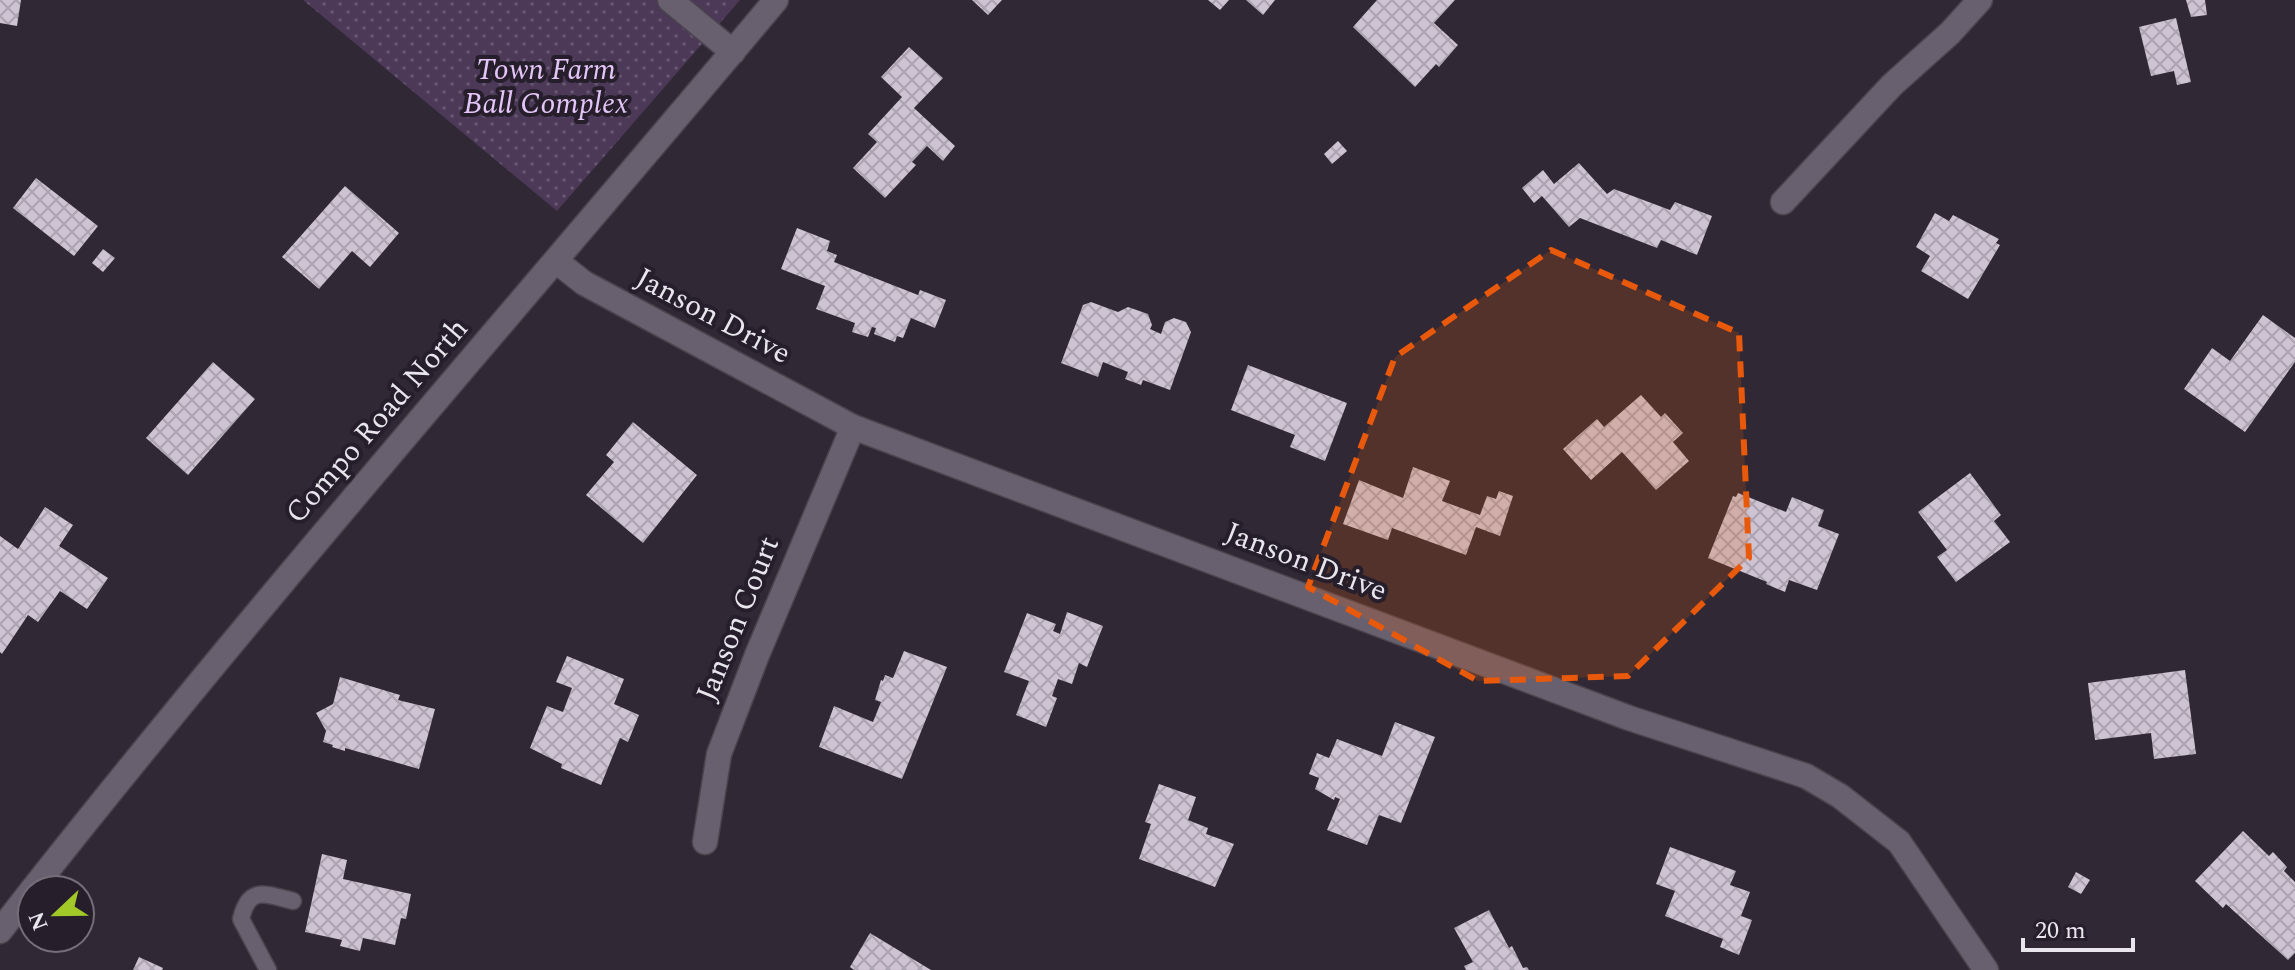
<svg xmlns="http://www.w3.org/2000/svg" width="2295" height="970" viewBox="0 0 2295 970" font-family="Spectral,serif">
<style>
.park{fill:url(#park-dots)}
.building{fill:url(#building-cross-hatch)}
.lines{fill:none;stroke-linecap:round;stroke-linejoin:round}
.service-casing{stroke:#4a444e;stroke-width:19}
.minor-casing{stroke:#4a444e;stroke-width:27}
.secondary-casing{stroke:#4a444e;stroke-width:27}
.service{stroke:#68606e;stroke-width:16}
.minor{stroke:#68606e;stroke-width:24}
.secondary{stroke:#68606e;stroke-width:24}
.marked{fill:#e8590c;fill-opacity:0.2;stroke:#e8590c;stroke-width:6;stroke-dasharray:16 10;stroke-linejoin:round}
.labels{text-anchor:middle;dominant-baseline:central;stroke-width:8;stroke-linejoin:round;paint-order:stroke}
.park-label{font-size:30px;font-style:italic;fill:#e4c5f8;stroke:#261f2b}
.street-label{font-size:30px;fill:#e9e5ed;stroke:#261f2b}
</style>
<defs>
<pattern id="park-dots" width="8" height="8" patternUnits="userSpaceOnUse" patternTransform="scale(2)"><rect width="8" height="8" fill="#4c3958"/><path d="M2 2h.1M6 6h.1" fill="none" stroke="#665670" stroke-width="1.8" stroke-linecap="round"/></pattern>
<pattern id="building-cross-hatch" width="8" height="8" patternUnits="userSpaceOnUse" patternTransform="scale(2)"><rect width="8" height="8" fill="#cdc3d3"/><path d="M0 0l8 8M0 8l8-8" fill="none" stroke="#aba4b0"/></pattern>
</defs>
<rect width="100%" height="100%" fill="#302835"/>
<path class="park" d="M303,0H740L557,211Z"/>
<g class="building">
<path d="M0,0H21L17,26L0,23Z"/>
<path d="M972,0H1002L988,15Z"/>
<path d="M1208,0H1229L1220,10Z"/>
<path d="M1246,0H1275L1263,15Z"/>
<path d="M1377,0H1455L1434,23L1458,45L1439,67L1436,64L1415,87L1353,27Z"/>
<path d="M2186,0H2205L2207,15L2191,17Z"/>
<path d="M2176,18L2191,82L2177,85L2174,71L2151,76L2139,27Z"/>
<path d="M909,47L943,78L914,108L955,146L943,161L927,146L912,162L916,165L885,198L853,168L877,142L868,134L902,97L881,77Z"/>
<path d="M1338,141L1347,151L1332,164L1324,154Z"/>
<path d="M1579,163L1607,194L1614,189L1670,210L1675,202L1712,216L1697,255L1661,240L1657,248L1580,218L1569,227L1542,196L1534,203L1522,188L1543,170L1554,184Z"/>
<path d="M36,178L98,226L74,256L13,208Z"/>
<path d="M345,186L399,233L370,267L352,251L319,289L282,257Z"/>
<path d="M1935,213L1949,221L1953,215L1999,239L1996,243L2000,245L1968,299L1921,271L1930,256L1916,247Z"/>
<path d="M797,228L830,241L827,251L837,255L834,262L918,295L920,290L946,300L935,328L911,318L903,338L897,336L895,342L874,334L876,328L872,327L868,337L852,332L855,323L816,309L825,286L781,269Z"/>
<path d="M103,249L115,258L103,272L92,263Z"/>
<path d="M1091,302L1118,312L1128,307L1148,314L1152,325L1150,329L1161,334L1165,322L1174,318L1186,322L1191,332L1170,390L1143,380L1141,385L1125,379L1128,372L1103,362L1098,377L1061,363L1083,305Z"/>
<path d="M2263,315L2295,338V362L2245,432L2184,389L2212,348L2230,361Z"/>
<path d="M213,362L255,399L188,475L146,438Z"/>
<path d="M1248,365L1347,403L1325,461L1290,447L1295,435L1231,410Z"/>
<path d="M1641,395L1661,417L1665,413L1683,433L1673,442L1689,461L1656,490L1622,452L1591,480L1563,449L1597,419L1604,427Z"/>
<path d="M633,422L697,475L643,543L586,495L614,462L606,455Z"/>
<path d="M1413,467L1450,481L1442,501L1480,515L1487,496L1496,499L1499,491L1513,496L1500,536L1476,527L1466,555L1392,528L1388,540L1343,524L1359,480L1403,498Z"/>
<path d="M1970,473L2001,515L1994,521L2010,542L1956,582L1937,557L1947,550L1918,512Z"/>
<path d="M1738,493L1786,512L1792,497L1824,510L1818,526L1839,534L1817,590L1789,580L1785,592L1766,584L1767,582L1708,558L1733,496L1736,497Z"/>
<path d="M45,507L73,525L59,546L108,578L87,609L60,591L38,622L28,615L2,654L0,652V536L18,549Z"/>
<path d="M1067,612L1103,626L1087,667L1079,663L1072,684L1058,679L1052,696L1057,698L1046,727L1016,715L1029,681L1004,672L1027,613L1056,624L1053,631L1060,634Z"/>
<path d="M904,651L947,667L902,779L819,747L834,706L873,722L881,702L875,700L881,680L883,681L885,675L893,678Z"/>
<path d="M567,656L624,679L614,704L639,715L628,742L620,738L601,785L561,768L562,764L530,748L547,706L563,712L572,688L556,682Z"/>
<path d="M2185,670L2196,754L2154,759L2151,733L2095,740L2088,683Z"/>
<path d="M340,677L400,695L398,700L435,709L419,769L345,748V751L332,747L333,745L323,742L326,731L316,713L333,704Z"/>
<path d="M1395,722L1435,737L1401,823L1379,815L1367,845L1327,830L1340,799L1335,797L1334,800L1315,789L1319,778L1309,774L1317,753L1329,758L1337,739L1382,756Z"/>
<path d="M1159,784L1196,797L1188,820L1208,828L1206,834L1234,844L1215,887L1139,859L1151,824L1145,822Z"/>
<path d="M2243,831L2269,856L2273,852L2287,867L2284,871L2295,882V953L2288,960L2226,904L2223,908L2195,881Z"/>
<path d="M1670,847L1736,871L1730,885L1750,892L1741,916L1752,920L1739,955L1720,947L1723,939L1665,916L1675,891L1656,884Z"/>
<path d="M322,854L347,860L343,879L411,894L406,919L401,918L395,945L363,938L360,951L340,946L342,940L305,932Z"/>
<path d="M2076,872L2090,880L2081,894L2068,887Z"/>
<path d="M1489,910L1509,948L1512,946L1523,968L1527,967L1529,970H1466L1464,966L1473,962L1454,928Z"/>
<path d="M870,933L931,970H854L850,967Z"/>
<path d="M139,957L163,968L162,970H133Z"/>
</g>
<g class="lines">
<g class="service-casing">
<path id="service" d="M268,970L241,919C249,885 266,894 293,901"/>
</g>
<g class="minor-casing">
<g id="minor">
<path d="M670,0L733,52"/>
<path d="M1783,202L1892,85L1950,33L1980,0"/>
<path d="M556,261L584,283L853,427L1629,718L1806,776L1840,796L1899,842L1986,970"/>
<path d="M705,842L719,754L757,655L853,427"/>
</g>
</g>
<g class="secondary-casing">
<g id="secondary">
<path d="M32,890C272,586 528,296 776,0"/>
<path d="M0,931L32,890"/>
</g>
</g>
<use href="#service" class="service"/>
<use href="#minor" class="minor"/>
<use href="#secondary" class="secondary"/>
</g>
<path class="marked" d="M1551,250L1739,333L1749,558L1628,676L1478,681L1308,587L1395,357Z"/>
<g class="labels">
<g class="park-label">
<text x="546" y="70">Town Farm<tspan x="546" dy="34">Ball Complex</tspan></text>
</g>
<g class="street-label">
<text transform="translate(713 316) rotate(28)">Janson Drive</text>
<text transform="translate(377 421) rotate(-49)">Compo Road North</text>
<text transform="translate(1306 562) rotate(21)">Janson Drive</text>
<text transform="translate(738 619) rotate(-68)">Janson Court</text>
</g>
</g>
<g transform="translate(56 914) rotate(248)"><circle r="38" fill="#261f2b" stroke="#746e79" stroke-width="2"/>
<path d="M0-6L14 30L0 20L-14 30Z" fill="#a2c928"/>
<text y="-12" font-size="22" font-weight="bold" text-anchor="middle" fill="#e9e5ed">N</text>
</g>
<path d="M2023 938v12h110v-12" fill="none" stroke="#e9e5ed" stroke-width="4"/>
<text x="2035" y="938" font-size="24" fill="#e9e5ed" stroke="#261f2b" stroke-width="6" paint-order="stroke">20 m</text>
</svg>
